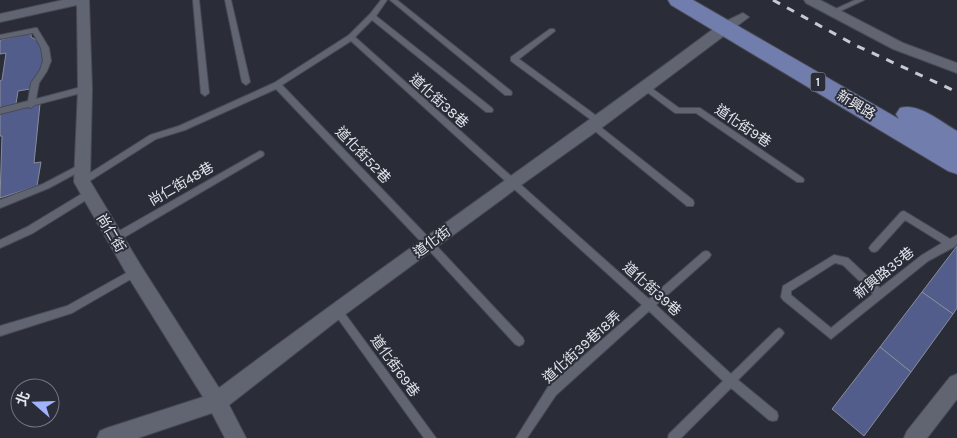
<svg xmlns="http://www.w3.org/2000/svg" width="957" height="438" viewBox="0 0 957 438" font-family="Karla,'Noto Sans TC',sans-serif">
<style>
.building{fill:#525d8c;stroke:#888d9a}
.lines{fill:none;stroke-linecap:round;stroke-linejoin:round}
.service-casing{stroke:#494b55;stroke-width:2}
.minor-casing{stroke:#494b55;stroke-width:2}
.primary-casing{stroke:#494b55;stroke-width:2}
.service{fill:#616572;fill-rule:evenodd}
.minor{fill:#616572;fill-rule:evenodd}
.primary{fill:#717dac;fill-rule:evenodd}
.rail{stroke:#c8cad1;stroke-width:3;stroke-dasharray:8 8;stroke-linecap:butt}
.labels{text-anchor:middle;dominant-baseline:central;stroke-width:4;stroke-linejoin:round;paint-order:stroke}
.shield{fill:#2a2d38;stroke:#acaeb7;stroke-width:1}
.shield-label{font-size:12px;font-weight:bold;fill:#e4e6ed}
.street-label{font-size:14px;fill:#e4e6ed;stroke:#2a2d38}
</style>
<rect width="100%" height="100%" fill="#2a2d38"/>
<g class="building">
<path d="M31,33V37L40,42L47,60L30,89L18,91L15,110L40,104L34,163L41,162L37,186L0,198L2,136H0V81L2,80L6,53L0,54V40Z"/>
<path d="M957,246V308L953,314L922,292Z"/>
<path d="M922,292L953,314L911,372L880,347Z"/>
<path d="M880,347L911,372L864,436L832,409Z"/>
</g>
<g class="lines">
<g class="service-casing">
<g id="service">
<path d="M193,0H199L209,93L205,96L201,93Z"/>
<path d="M225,0H231L250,82L246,85L242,82Z"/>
<path d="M381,0H387L376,16L492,108L493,110L492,112H486L372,20L355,37L649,299L703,252L706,251L709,252L711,255L709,258L656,305L731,374L776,330L779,328L782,330L784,333L782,336L738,380L777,412L778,416L777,420L773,421L769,420L731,388L681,438H668L669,434L723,381L649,311L556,395L527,438H516L548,387L642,305L351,41L282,85L432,241L523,338L524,341L523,344L519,346L515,344L426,247L276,89L185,130L156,139L85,184H79L78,182L79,180L150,135L179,126L274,83L349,35L370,14Z"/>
<path d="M390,0H397L511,91L512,93L511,95H505Z"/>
<path d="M855,0H864L834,14H832L829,12Z"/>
<path d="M35,28H37L49,48L51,61L47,71L39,83L36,99L85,86L89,89L85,92L35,105L31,108L28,107L0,114V108L28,101L31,83L40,70L43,61L41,48L33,33L0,39V35Z"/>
<path d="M550,29H554L555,31L519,59L602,120L603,122L602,124L598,125L693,200L694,203L693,206H687L590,127L589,125L590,123L594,122L511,61V57Z"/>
<path d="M646,84L679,108H700L803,178L804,180L803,182H797L696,113H675L643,89V85Z"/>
<path d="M260,151L263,152L264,154L263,156L118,241L115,242L112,241L111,238L112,235Z"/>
<path d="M81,164L84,165L85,167L84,169L49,188L0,208V200L43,184Z"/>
<path d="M88,190L91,191L92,194L91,197L33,233L0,248V240L27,227Z"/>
<path d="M904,211L950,239L957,235V244L954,247L928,261L831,339L783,300L781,297L783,286L834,255L848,258L880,288L922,255L942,243L905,220L877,251L874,252L871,251L869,248L871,245L901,212ZM835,263L843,265L873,294L831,328L791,295V291Z"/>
<path d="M135,268L138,269L140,272L138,275L72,313L0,336V326L67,306Z"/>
<path d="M337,305L340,307L436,438H424L334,313L332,310L334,307Z"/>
</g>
</g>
<g class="minor-casing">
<g id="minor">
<path d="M63,0H89L92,89L90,181L141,266L219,388C384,264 555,147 720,24L743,13L749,17L604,126L517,188L343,316L229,405L246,438H225L212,413L138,438H97L100,431L107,428L203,397L129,278L74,182L78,89L77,5L0,22V14Z"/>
<path d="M804,0H820L903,43L957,63V73L893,49L806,3Z"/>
<path d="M957,374V399L927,438H904L907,431L950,377Z"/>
</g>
</g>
<g class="primary-casing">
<path id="primary" d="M668,0H693L899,119L896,114L900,108C918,102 941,122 957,131V174L948,171L671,5Z"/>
</g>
<use href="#service" class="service"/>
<use href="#minor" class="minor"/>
<use href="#primary" class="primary"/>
<path class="rail" d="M773,0L855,45L957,92"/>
</g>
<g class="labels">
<rect class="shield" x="810.5" y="72.5" width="15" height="19" rx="4"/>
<g class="shield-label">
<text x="818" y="82">1</text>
</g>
<g class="street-label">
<text transform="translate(439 101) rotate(42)">道化街38巷</text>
<text transform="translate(856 105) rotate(31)">新興路</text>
<text transform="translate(743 126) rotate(34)">道化街9巷</text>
<text transform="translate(363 155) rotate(46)">道化街52巷</text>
<text transform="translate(181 184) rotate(-30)">尚仁街48巷</text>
<text transform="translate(111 233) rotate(59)">尚仁街</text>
<text transform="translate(432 242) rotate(-36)">道化街</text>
<text transform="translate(884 273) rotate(-39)">新興路35巷</text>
<text transform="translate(652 289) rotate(42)">道化街39巷</text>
<text transform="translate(582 347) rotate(-42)">道化街39巷18弄</text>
<text transform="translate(395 366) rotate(54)">道化街69巷</text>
</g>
</g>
<g transform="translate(35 403) rotate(290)"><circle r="24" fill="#2a2d38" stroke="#747780"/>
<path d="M0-4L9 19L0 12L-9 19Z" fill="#a0b3fd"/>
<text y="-8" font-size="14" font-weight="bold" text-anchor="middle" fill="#e4e6ed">北</text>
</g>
</svg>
